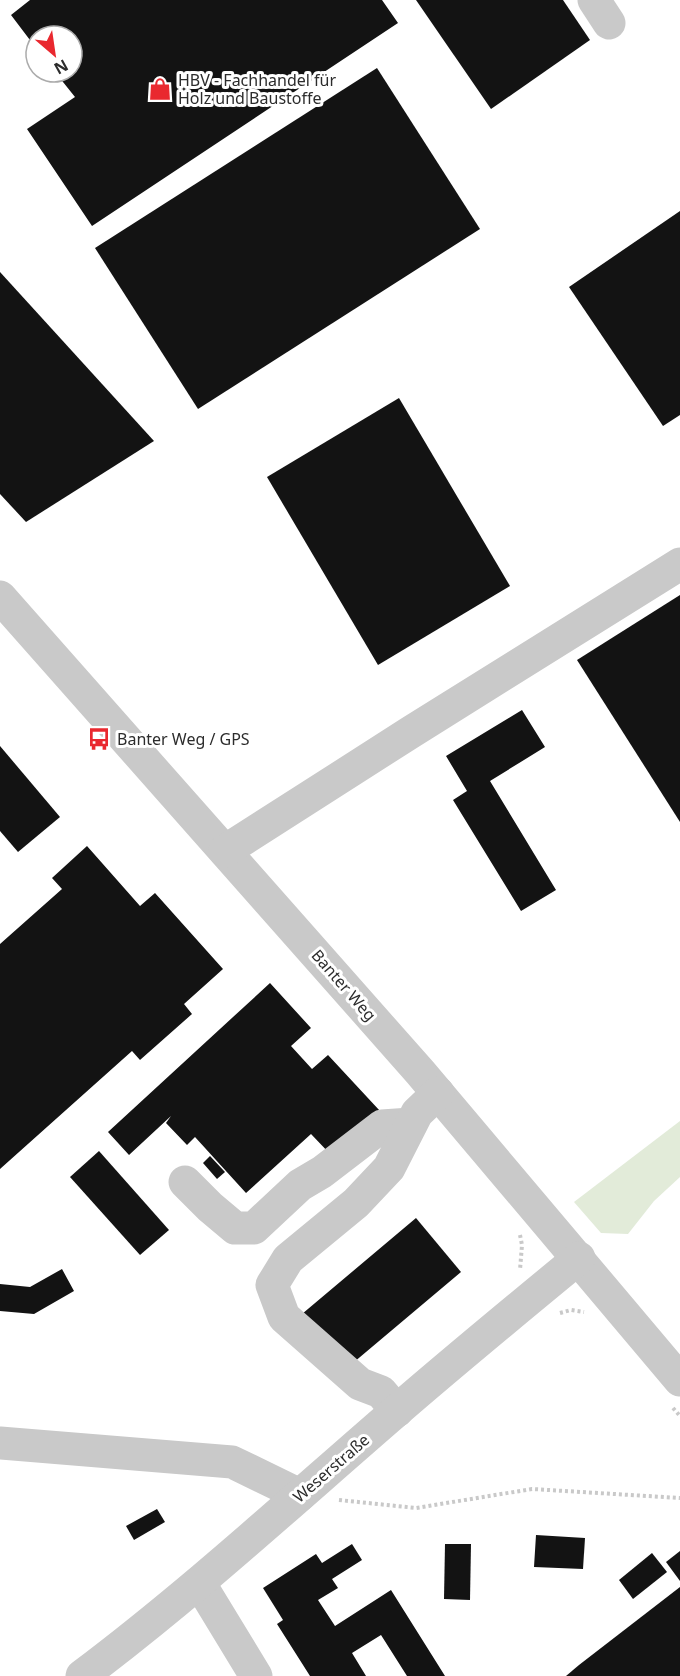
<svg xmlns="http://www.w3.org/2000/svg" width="680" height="1676" viewBox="0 0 680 1676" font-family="'Noto Sans',sans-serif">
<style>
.green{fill:#e2ebd9}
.building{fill:#131313}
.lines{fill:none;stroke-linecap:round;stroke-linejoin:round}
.path{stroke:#c9c9c9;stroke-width:4;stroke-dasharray:3 3;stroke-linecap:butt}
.minor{stroke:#c9c9c9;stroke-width:33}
.labels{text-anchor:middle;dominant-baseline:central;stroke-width:6;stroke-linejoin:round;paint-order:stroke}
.poi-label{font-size:16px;fill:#2c2c2c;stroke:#fff;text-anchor:start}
.street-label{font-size:16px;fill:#2c2c2c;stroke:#fff}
</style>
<rect width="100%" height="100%" fill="#fff"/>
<path class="green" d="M680,1121V1177L654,1201L628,1234L601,1233L574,1202Z"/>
<g class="building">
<path d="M30,0H382L398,23L92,226L27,129L75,97L55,72H72V36H36V48L11,15Z"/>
<path d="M416,0H563L590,40L491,109Z"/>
<path d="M377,68L480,229L198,409L95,248Z"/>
<path d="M680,211V415L663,426L569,287Z"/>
<path d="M0,272L154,441L26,522L0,494Z"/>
<path d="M399,398L510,586L378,665L267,477Z"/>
<path d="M680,595V822L577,660Z"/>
<path d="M522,710L545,747L490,781L556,890L521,911L453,800L467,791L446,756Z"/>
<path d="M0,746L60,817L18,852L0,831Z"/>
<path d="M87,846L140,906L155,893L223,969L184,1004L192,1014L140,1060L132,1051L0,1169V944L62,889L52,878Z"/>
<path d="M270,983L311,1028L291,1046L312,1069L328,1055L380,1111L332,1156L311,1134L246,1193L195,1137L187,1145L166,1123L171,1116L129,1155L108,1132Z"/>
<path d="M99,1151L169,1230L140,1255L70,1177Z"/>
<path d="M210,1156L225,1172L217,1179L203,1163Z"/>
<path d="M416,1218L461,1272L347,1368L302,1314Z"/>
<path d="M62,1269L74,1291L34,1314L0,1311V1284L30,1287Z"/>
<path d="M157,1509L165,1522L134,1540L126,1526Z"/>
<path d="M536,1535L585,1538L583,1569L534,1567Z"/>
<path d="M352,1544L362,1560L332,1579L338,1588L318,1600L335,1626L391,1590L445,1676H407L381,1635L352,1653L366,1676H310L277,1624L283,1620L263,1588L316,1554L322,1563Z"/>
<path d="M445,1544H471L470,1600L444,1599Z"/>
<path d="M680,1551V1581L666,1562Z"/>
<path d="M652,1553L667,1572L633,1599L619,1580Z"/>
<path d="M680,1587V1676H566L579,1665Z"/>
</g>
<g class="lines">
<g class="path">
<path d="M520,1235L522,1245L520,1270"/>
<path d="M560,1313L571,1310L584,1312"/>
<path d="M673,1408L680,1416"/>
<path d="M339,1500L416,1508L532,1489L680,1498"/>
</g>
<g class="minor">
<path d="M594,0L609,23"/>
<path d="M0,597L420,1072L680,1380"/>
<path d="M225,851L411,732L680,564"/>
<path d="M185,1182L210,1207L235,1228H254L300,1185L322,1172L382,1126L411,1124"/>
<path d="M397,1411L381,1392L360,1384L284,1317L272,1285L288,1259L356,1203L389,1168L417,1113L438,1093"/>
<path d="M0,1443L232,1462L300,1495"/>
<path d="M200,1584L256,1676"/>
<path d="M82,1676C191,1594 291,1502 394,1413C455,1360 517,1309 579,1258"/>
</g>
</g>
<defs>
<g id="shop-bare" transform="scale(1.8)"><path d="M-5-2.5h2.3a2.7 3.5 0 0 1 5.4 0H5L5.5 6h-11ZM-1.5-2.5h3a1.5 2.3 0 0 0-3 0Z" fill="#e9282f" stroke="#fff" stroke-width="2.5" paint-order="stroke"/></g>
<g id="bus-bare" transform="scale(1.8)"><path d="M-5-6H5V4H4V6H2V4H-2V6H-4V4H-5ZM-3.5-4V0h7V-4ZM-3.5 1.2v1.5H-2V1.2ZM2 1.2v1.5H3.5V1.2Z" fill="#e9282f" stroke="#fff" stroke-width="2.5" paint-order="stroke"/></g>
</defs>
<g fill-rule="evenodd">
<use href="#shop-bare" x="160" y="89"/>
<use href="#bus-bare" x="99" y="739"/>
</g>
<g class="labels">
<g class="poi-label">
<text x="178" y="80">HBV - Fachhandel für<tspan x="178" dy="18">Holz und Baustoffe</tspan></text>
<text x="117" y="739">Banter Weg / GPS</text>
</g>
<g class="street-label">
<text transform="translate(344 985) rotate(49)">Banter Weg</text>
<text transform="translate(331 1468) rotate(-41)">Weserstraße</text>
</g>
</g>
<g transform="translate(54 54) rotate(151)"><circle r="28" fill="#ffffff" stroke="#ababab" stroke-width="1.5"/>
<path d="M0-4.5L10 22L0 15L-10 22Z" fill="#e9282f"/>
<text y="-9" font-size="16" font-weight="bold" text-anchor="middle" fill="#2c2c2c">N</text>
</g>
</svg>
